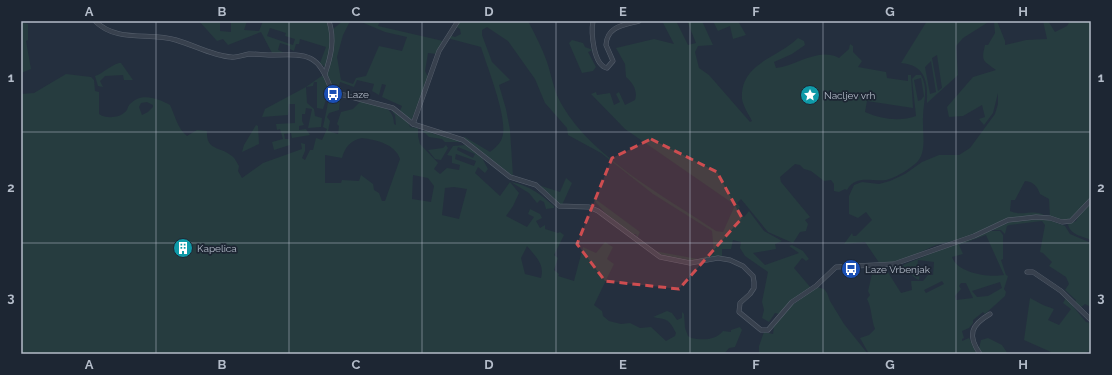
<svg xmlns="http://www.w3.org/2000/svg" width="1112" height="375" viewBox="0 0 1112 375" font-family="Raleway,sans-serif">
<style>
.green{fill:#263c3f;fill-rule:evenodd}
.lines{fill:none;stroke-linecap:round;stroke-linejoin:round}
.minor-casing{stroke:#565f6c;stroke-width:5}
.minor{stroke:#38414e;stroke-width:4}
.marked{fill:#ce4d50;fill-opacity:0.2;stroke:#ce4d50;stroke-width:3;stroke-dasharray:8 5;stroke-linejoin:round}
.grid{fill:none;stroke:#b4bcc9;stroke-width:1;stroke-opacity:0.55}
.labels{text-anchor:middle;dominant-baseline:central;stroke-width:3.5;stroke-linejoin:round;paint-order:stroke}
.poi-label{font-size:10px;fill:#b4bcc9;stroke:#1d2633;text-anchor:start}
.neatline{fill:none;stroke:#b4bcc9;stroke-width:1.5}
.grid-label{font-size:13px;text-anchor:middle;font-weight:bold;fill:#b4bcc9}
</style>
<rect width="100%" height="100%" fill="#242f3e"/>
<g class="green">
<path d="M199,21H220V31L231,32V21H247L244,30L259,31L263,21H329L332,38L326,68L320,63L326,47L300,39L299,44H296L294,51L290,49V46L280,43L278,50L285,53H272L261,32L228,45L223,39L217,41ZM270,28L286,33L285,36L295,39L293,45L267,36Z"/>
<path d="M343,21H350L343,35L337,57L341,80L353,84L356,78L366,76L379,46L402,51L407,37L385,32L359,21H380L378,26L443,41L436,54L428,53L425,71L428,77L412,119H410L400,111L402,106L382,97L386,85L382,84L379,95L372,91L374,84L357,80L354,87L340,82L338,91L332,86L327,74L334,43L333,29Z"/>
<path d="M459,21H528C535,34 542,48 547,62C552,77 554,92 562,105C593,159 665,196 716,231L723,232L735,205L625,129L591,94L596,92L597,95L610,93L614,105L620,102L616,94L619,92L625,105L635,100C638,91 633,83 626,77L625,64L616,48L654,39L674,44L662,21H676L688,45L696,43L687,21H702L713,45L698,46L695,52L699,68L709,75L750,122L752,121C749,115 743,106 742,99C740,63 778,58 798,38L804,41L805,45L792,54L774,62L776,68C797,66 818,47 839,58L849,49L850,44L853,46V52L862,61L858,67L886,72L887,78L908,81V75H911L913,108L867,101L865,112C881,119 899,122 916,116L912,79L916,75H921C929,89 923,103 923,117C922,132 928,154 915,164C908,170 895,178 886,180C871,182 856,174 847,190L845,189L839,192L834,191V184L831,180L824,181L811,171L804,169L800,165L795,164L780,177L781,182L810,217L805,220L808,224L806,231L800,232L793,243L768,232L741,199L737,203L740,207L738,210L744,217L749,211L764,231L782,241L775,244L776,249L753,253L765,265L799,253L789,246L792,245L803,251L809,259L806,261L802,258L794,268L811,288L790,302L779,314L775,313L769,322L762,318L764,310L762,302L768,272L745,256L740,248L741,242L733,240L731,249H722V257C698,261 676,264 654,251L698,259L714,254L712,231L653,194L601,153L568,135L567,128L545,103L535,79L508,41L487,27L482,30V35L492,62L510,80L499,85L506,109L510,130L513,176L463,138L465,137L490,152C495,148 500,144 502,138C509,120 487,67 481,47L447,38L449,35L455,37L461,34L460,29L455,26ZM921,78L924,96L921,100L918,101L914,80Z"/>
<path d="M713,21H738L746,35L733,39L730,26L718,31Z"/>
<path d="M927,21H990L963,38L956,46L958,75L927,103C928,81 925,65 901,63ZM937,55L942,88L938,91L932,58ZM931,61L936,92L930,94L925,67Z"/>
<path d="M992,21H997L1005,41V45L1026,40L1047,39L1043,21H1048L1055,32L1067,26L1070,21H1091V198C1085,202 1072,220 1067,220C1062,221 1055,218 1050,218L1049,199L1040,194C1037,186 1034,182 1025,181L1015,200H1011L1010,211C1022,217 1036,208 1045,216L1000,222L973,236L936,245L903,260L880,264L865,242L844,244L852,233L853,236H856L872,220L866,212L858,218L849,214V196L854,185L862,182L879,184L890,181L905,174L922,162L939,155H959L970,148L995,114L998,104V93L993,113L984,125L979,119L985,117L982,105L963,116L949,117L947,107L973,77L996,70C983,60 981,62 985,45H988L995,33L994,22Z"/>
<path d="M21,22L28,24V40L26,41L31,69L21,73Z"/>
<path d="M572,40L583,43L585,47L593,50L588,52L596,67L593,71L582,73L569,43Z"/>
<path d="M119,63H121L133,80H124L123,75L105,76L100,81L103,87L98,86L95,76C104,73 109,66 119,63Z"/>
<path d="M66,74L91,77L94,80L95,91L99,92V114C106,119 119,118 125,112C128,110 127,107 130,104C141,92 158,98 170,105C175,115 177,128 187,136L197,130L207,131C206,151 220,146 232,156C235,158 237,163 239,166L238,171L242,178L263,163L302,149L301,143L305,144V151L302,158L305,160L310,150H313L316,138L322,140L327,129L323,127L329,98H340L339,110L329,113L327,117L330,121L328,131L338,134L339,126L337,124L341,112L353,109L361,101C377,105 394,105 394,124L396,125L395,115L390,109L408,122L410,127L418,128V136L420,144L438,163L434,169L440,174L447,168L459,170L460,165L452,163V156L447,155L453,146L466,145L481,156L488,169L485,173L478,167L475,173L500,196L510,182L519,193L513,206L506,216L527,227L534,217L528,214L530,209L540,214L542,218L536,221L540,228L545,225V229L558,233L560,232L564,235L554,255L558,258L554,270L559,274L558,276L574,281L583,247L596,253L605,242L613,247L607,259L614,264L594,305L602,311L603,316L609,321L621,324L630,323L640,328L651,327L666,341L675,336L676,333C668,317 666,320 653,317L667,311L672,313L677,320L682,318V312L684,314L685,328L688,336L691,338C702,340 715,341 723,331L731,332V330L740,327L742,330L735,347L729,348L724,354H21V94L34,93ZM147,102L153,105V107L148,112L142,115L139,107L141,103ZM362,138C377,140 395,144 400,159L385,201H382L379,193L374,190L373,184L361,175L359,181L342,180L341,183H325V155L342,158C345,147 351,140 362,138ZM458,147L475,154L473,158L457,150ZM456,154L476,161L474,166L455,159ZM413,175L428,178L434,186L431,202L412,199ZM454,187L467,189L459,219L442,215L445,188ZM527,246C535,256 545,264 541,278L525,274L521,258Z"/>
<path d="M323,75L329,90L323,109L317,108V82H314L313,86L306,87L307,103L314,109L315,116L322,118L321,127L308,128L312,109L306,108L305,114H302V121L304,125L299,126V130L306,129L310,135L292,138L291,133L284,134L285,139H289L290,145L274,150L272,142L283,139L280,129L277,130L276,124L295,123V104H289L288,115L262,117L265,109L306,87Z"/>
<path d="M256,125L258,126L259,144L242,152L244,145Z"/>
<path d="M421,131H425L462,142H445L442,139L429,137L425,133Z"/>
<path d="M446,145L448,148L441,160L435,159L428,150L443,148Z"/>
<path d="M566,178L572,183L562,205L558,203L538,185L560,192Z"/>
<path d="M511,182C529,185 541,195 554,206V208L546,209L544,202L540,200L537,203L529,193Z"/>
<path d="M594,198L640,232L637,238L636,234H632L605,213L593,199Z"/>
<path d="M1091,202V240C1082,236 1070,235 1068,224L1076,221L1082,210Z"/>
<path d="M1038,219L1049,220L1065,226L1070,234L1089,242L1091,246V307L1085,304L1080,308L1075,303L1076,300L1065,290L1069,284L1066,277L1049,266L1052,262L1043,253L1040,252L1045,225L1042,221L1009,225L1007,226L1005,234L1001,230H992C1005,220 1023,220 1038,219Z"/>
<path d="M987,231H1000L1003,235V259L1001,260L1006,275L1008,276L1004,289L1006,292L1005,296L985,314L983,312L973,320V323L969,328L962,331L964,338L962,339V341L969,338L977,354H869L860,338L869,335L875,329C871,319 872,308 867,299L870,295L868,291L872,274L871,267L884,266L901,293L912,290L911,281H923L928,275H933L934,262L918,260L917,271L920,272L919,280C913,278 911,272 904,269L903,265ZM986,235L1004,275C989,278 957,273 952,257L963,254L959,245ZM942,281L944,284L926,293L924,290ZM1000,282L1002,288L988,296L977,297L972,291ZM961,283H966L973,298L956,300L955,296L961,289L959,286Z"/>
<path d="M817,287L824,289L827,293L830,301L844,324L868,354H759V346L764,332L773,334L774,326L784,311Z"/>
<path d="M1030,298L1043,305L1054,309L1048,320L1059,325L1071,309L1063,303L1066,298L1086,322L1091,323V351L1086,352V354H1050L1051,352L1024,340Z"/>
<path d="M988,338L1002,345L1008,354H982L979,348L981,340Z"/>
</g>
<g class="lines">
<g class="minor-casing">
<g id="minor">
<path d="M95,21C117,43 149,32 176,40C194,45 213,56 231,57C237,58 243,55 249,54C257,54 265,55 274,55C309,54 318,54 331,89L340,94L393,108L413,124L463,140L510,177L536,185L559,206L589,207L598,211L660,257L690,263L718,258L730,260L743,266L753,276L754,282V288L750,294L740,303L739,312L761,330H768L792,302L816,286L836,267L894,264L974,236L1008,220L1036,217L1050,218L1062,222L1071,221L1091,200"/>
<path d="M593,21C591,32 593,65 607,68L613,61L606,45C607,26 624,25 639,21"/>
<path d="M325,74C331,56 335,40 329,21"/>
<path d="M413,124L439,51L458,21"/>
<path d="M1027,272H1033L1061,291L1091,320"/>
<path d="M980,354C967,335 971,325 990,314"/>
</g>
</g>
<use href="#minor" class="minor"/>
</g>
<path class="marked" d="M651,139L717,172L742,218L679,289L605,281L577,244L612,158Z"/>
<path class="grid" d="M156,21V354M289,21V354M422,21V354M556,21V354M690,21V354M823,21V354M956,21V354M21,132H1091M21,243H1091"/>
<defs>
<g id="bus-disc" transform="scale(1)"><circle r="9.5" fill="#1a4fb4" stroke="#1d2633"/><path d="M-5-6H5V4H4V6H2V4H-2V6H-4V4H-5ZM-3.5-4V0h7V-4ZM-3.5 1.2v1.5H-2V1.2ZM2 1.2v1.5H3.5V1.2Z" fill="#fff"/></g>
<g id="sight-disc" transform="scale(1)"><circle r="9.5" fill="#0f9aa8" stroke="#1d2633"/><path d="M0-6L1.8-2.2L6-1.7L2.9 1.2L3.7 5.4L0 3.3L-3.7 5.4L-2.9 1.2L-6-1.7L-1.8-2.2Z" fill="#fff"/></g>
<g id="building-disc" transform="scale(1)"><circle r="9.5" fill="#0f9aa8" stroke="#1d2633"/><path d="M-4-6H4V6H1V3H-1V6H-4ZM-2.5-4.3h1.7v1.8h-1.7ZM.8-4.3h1.7v1.8H.8ZM-2.5-1h1.7V.8h-1.7ZM.8-1h1.7V.8H.8Z" fill="#fff"/></g>
</defs>
<g fill-rule="evenodd">
<use href="#bus-disc" x="333" y="94"/>
<use href="#sight-disc" x="810" y="95"/>
<use href="#building-disc" x="183" y="248"/>
<use href="#bus-disc" x="851" y="269"/>
</g>
<g class="labels">
<g class="poi-label">
<text x="347" y="94">Laze</text>
<text x="824" y="95">Nacljev vrh</text>
<text x="197" y="248">Kapelica</text>
<text x="865" y="269">Laze Vrbenjak</text>
</g>
</g>
<rect width="1112" height="375" fill="none" stroke="#1d2633" stroke-width="44"/>
<rect x="22" y="22" width="1068" height="331" class="neatline"/>
<g class="grid-label">
<text x="89" y="16">A</text>
<text x="222" y="16">B</text>
<text x="356" y="16">C</text>
<text x="489" y="16">D</text>
<text x="623" y="16">E</text>
<text x="756" y="16">F</text>
<text x="890" y="16">G</text>
<text x="1023" y="16">H</text>
<text x="11" y="82">1</text>
<text x="1101" y="82">1</text>
<text x="11" y="192">2</text>
<text x="1101" y="192">2</text>
<text x="11" y="302">3</text>
<text x="1101" y="302">3</text>
<text x="89" y="369">A</text>
<text x="222" y="369">B</text>
<text x="356" y="369">C</text>
<text x="489" y="369">D</text>
<text x="623" y="369">E</text>
<text x="756" y="369">F</text>
<text x="890" y="369">G</text>
<text x="1023" y="369">H</text>
</g>
</svg>
